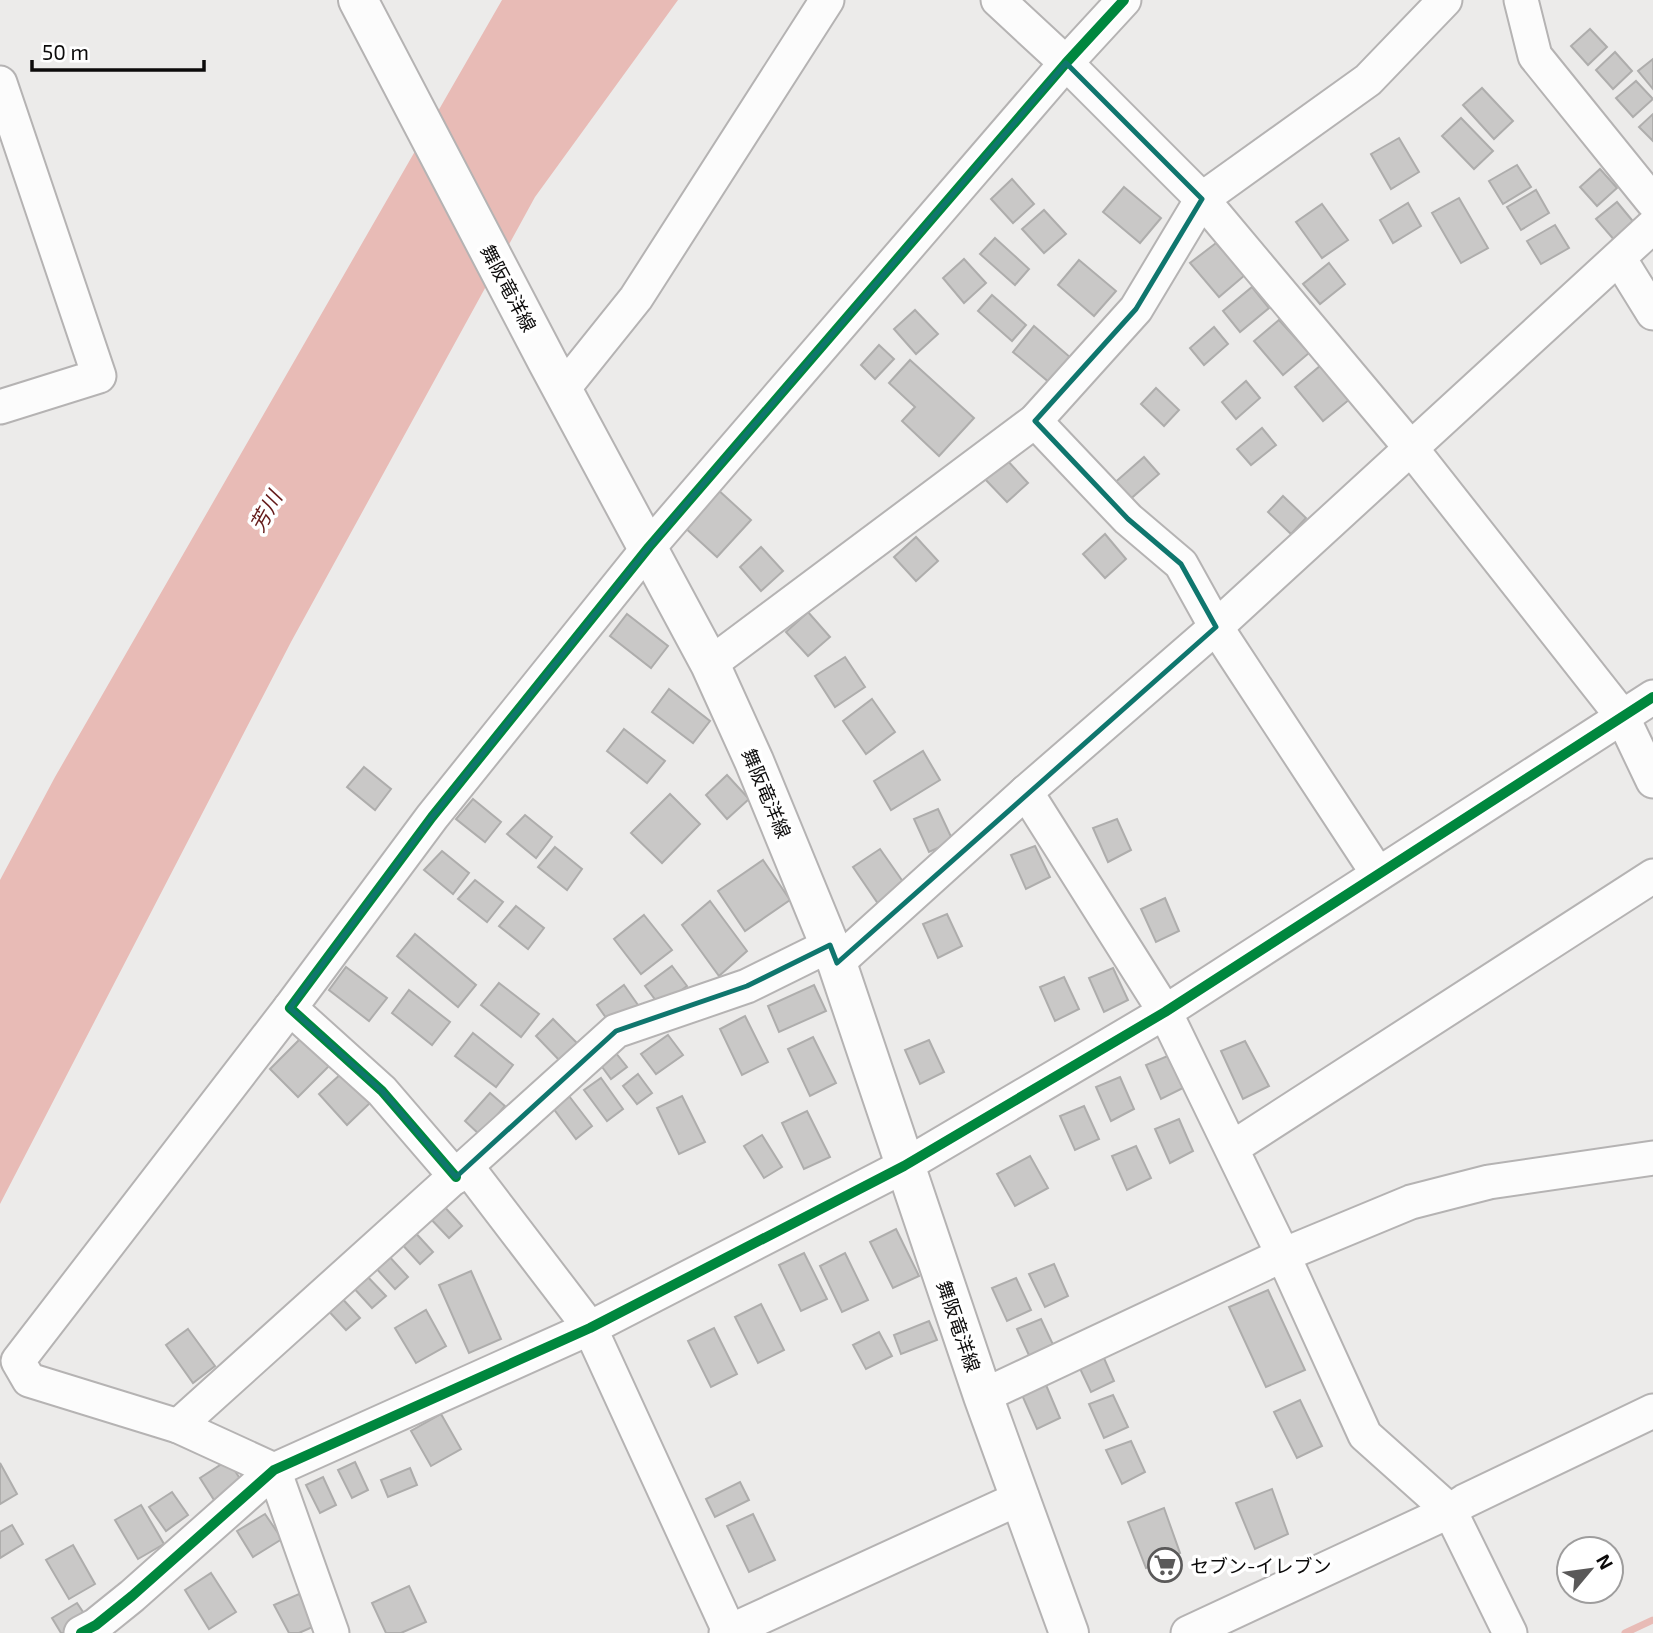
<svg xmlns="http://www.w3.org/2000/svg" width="1653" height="1633" viewBox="0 0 1653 1633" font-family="'Exo 2','Noto Sans JP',sans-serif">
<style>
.water{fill:#e8bbb6}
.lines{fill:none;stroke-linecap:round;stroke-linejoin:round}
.stream{stroke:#e8bbb6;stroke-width:7}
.building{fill:#c9c8c7;stroke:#aeadac;stroke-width:2}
.minor-casing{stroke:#b5b3b3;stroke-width:37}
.major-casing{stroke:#b5b3b3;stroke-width:42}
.minor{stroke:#fcfcfc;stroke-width:33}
.major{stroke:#fcfcfc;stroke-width:38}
.cycleway-casing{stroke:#fff;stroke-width:15}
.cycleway{stroke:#00873e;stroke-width:10}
.marked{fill:none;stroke:#0f766e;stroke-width:5;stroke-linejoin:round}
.labels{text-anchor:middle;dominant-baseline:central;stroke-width:7;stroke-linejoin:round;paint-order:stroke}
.street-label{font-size:19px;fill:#0c0b0b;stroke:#fff}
.poi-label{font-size:19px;fill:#0c0b0b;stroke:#fff;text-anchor:start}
.water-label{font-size:21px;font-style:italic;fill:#641a19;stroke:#fff}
</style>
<rect width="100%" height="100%" fill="#ecebea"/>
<path class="water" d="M502,0H678L535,197L291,642L0,1204V880L55,777Z"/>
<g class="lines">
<path class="stream" d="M1625,1633L1653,1620"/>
</g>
<g class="building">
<path d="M1590,29L1607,47L1588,65L1571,46Z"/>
<path d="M1615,52L1632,71L1613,89L1596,70Z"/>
<path d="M1653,59V89L1638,71Z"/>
<path d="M1636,81L1653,99L1633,117L1616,98Z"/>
<path d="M1482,88L1513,121L1494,139L1463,105Z"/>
<path d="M1653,114V141L1639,127Z"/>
<path d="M1461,118L1493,151L1474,169L1442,136Z"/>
<path d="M1399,138L1419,172L1391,189L1371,154Z"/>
<path d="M1517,165L1531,187L1503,204L1489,181Z"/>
<path d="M1600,169L1617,188L1597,206L1580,187Z"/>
<path d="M1012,179L1034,204L1013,223L991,199Z"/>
<path d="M1124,187L1161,218L1140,243L1103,212Z"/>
<path d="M1536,190L1549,213L1521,230L1507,207Z"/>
<path d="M1459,198L1488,248L1461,263L1432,213Z"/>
<path d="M1617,202L1636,225L1616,242L1596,219Z"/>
<path d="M1408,203L1421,226L1393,243L1380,220Z"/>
<path d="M1322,204L1348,240L1322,258L1296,222Z"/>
<path d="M1044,210L1066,234L1044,253L1022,229Z"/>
<path d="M1555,225L1569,248L1541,264L1527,241Z"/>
<path d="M995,238L1029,269L1015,285L980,254Z"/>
<path d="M1216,243L1245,275L1219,297L1190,263Z"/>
<path d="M964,259L986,283L964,303L943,278Z"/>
<path d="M1079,260L1116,291L1094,316L1058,285Z"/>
<path d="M1329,263L1345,284L1320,304L1303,284Z"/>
<path d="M1252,287L1269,308L1240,332L1223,311Z"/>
<path d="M992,295L1026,325L1012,341L978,311Z"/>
<path d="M915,310L938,334L916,354L894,329Z"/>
<path d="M1279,320L1309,353L1283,375L1254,341Z"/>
<path d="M1034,326L1071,358L1050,383L1013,352Z"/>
<path d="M1214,327L1228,344L1204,365L1190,348Z"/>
<path d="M879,345L894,359L875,379L861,365Z"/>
<path d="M910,360L974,418L939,456L902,421L915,407L889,383Z"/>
<path d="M1320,366L1350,399L1323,421L1295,387Z"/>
<path d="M1246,381L1260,398L1236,419L1222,402Z"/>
<path d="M1156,388L1179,410L1164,426L1141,404Z"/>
<path d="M1262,428L1276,445L1251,465L1237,449Z"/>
<path d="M1144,457L1159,474L1127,502L1112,485Z"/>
<path d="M1006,459L1028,483L1007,502L984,478Z"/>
<path d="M716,488L751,520L717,557L682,525Z"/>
<path d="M1283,496L1306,518L1291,534L1268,512Z"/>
<path d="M1105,534L1126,559L1105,578L1083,554Z"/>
<path d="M916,537L938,561L916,581L894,557Z"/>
<path d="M761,547L783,571L761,591L740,567Z"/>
<path d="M808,612L830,637L808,656L786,632Z"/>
<path d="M627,614L668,646L651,668L610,636Z"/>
<path d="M845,657L865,687L835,707L815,676Z"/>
<path d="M669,689L710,721L693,743L652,712Z"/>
<path d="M872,699L895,732L866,754L843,721Z"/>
<path d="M624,729L665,761L647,783L607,751Z"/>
<path d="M923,751L940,780L891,810L874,781Z"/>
<path d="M364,767L391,789L375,810L347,787Z"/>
<path d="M727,775L749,799L727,819L706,795Z"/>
<path d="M670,794L700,824L662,863L631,833Z"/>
<path d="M473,799L501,822L485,842L456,819Z"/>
<path d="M938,809L953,841L929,852L914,819Z"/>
<path d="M525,815L552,837L536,858L507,834Z"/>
<path d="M1117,819L1131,850L1108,862L1093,828Z"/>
<path d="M1035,846L1050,877L1026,889L1011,855Z"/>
<path d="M555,847L582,869L567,890L538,867Z"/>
<path d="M880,849L906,886L879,905L853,867Z"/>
<path d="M442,851L469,873L453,894L424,870Z"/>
<path d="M763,860L790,900L745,931L718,891Z"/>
<path d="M475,880L503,902L487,922L458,899Z"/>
<path d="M1165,898L1179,931L1156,942L1141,909Z"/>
<path d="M710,901L747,951L719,976L682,925Z"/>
<path d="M516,906L544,928L528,949L499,926Z"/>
<path d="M947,914L962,946L938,958L923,924Z"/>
<path d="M644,915L672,950L641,974L614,939Z"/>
<path d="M415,934L476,985L458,1007L397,956Z"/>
<path d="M672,966L687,986L660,1006L645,986Z"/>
<path d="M346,967L387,998L369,1021L329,990Z"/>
<path d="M1113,968L1128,1000L1104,1012L1089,978Z"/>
<path d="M1064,977L1079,1009L1055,1021L1040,987Z"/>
<path d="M499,983L539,1014L521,1037L481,1005Z"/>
<path d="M624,985L638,1005L611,1025L597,1005Z"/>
<path d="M814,985L826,1011L779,1032L768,1006Z"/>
<path d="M409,990L450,1022L432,1045L392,1013Z"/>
<path d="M745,1016L768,1062L742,1075L720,1029Z"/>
<path d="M553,1019L578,1044L561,1062L536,1036Z"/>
<path d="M473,1033L513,1065L496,1087L455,1056Z"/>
<path d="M305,1034L333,1062L298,1097L270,1069Z"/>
<path d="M668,1035L683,1055L656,1074L641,1054Z"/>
<path d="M813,1037L836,1083L810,1096L788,1049Z"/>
<path d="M929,1040L944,1072L920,1084L905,1050Z"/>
<path d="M1245,1041L1269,1086L1243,1099L1221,1051Z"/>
<path d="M612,1048L627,1067L611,1079L597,1060Z"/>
<path d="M1170,1055L1185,1087L1161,1099L1146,1065Z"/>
<path d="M343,1072L371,1102L347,1125L319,1094Z"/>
<path d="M638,1074L652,1093L637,1104L623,1086Z"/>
<path d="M1120,1077L1134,1109L1111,1121L1096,1087Z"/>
<path d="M601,1078L623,1109L607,1121L584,1090Z"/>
<path d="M490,1093L505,1106L480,1135L465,1121Z"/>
<path d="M569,1096L592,1126L576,1139L553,1108Z"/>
<path d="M682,1096L705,1142L679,1154L657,1108Z"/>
<path d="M1084,1106L1099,1139L1075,1150L1060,1116Z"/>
<path d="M807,1111L830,1157L804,1169L782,1123Z"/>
<path d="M1179,1119L1193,1151L1170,1163L1155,1129Z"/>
<path d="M762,1135L782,1167L764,1178L744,1146Z"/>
<path d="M1136,1146L1151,1178L1127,1190L1112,1156Z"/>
<path d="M1030,1156L1048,1188L1015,1206L997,1174Z"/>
<path d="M441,1203L462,1226L449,1238L427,1215Z"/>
<path d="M412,1229L433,1252L420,1264L399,1241Z"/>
<path d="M896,1229L919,1276L893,1288L870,1242Z"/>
<path d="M804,1253L827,1299L801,1311L779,1265Z"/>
<path d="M845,1253L868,1300L842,1312L820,1266Z"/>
<path d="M387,1254L408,1277L395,1289L374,1266Z"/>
<path d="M1054,1264L1068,1296L1045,1307L1029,1274Z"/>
<path d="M471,1271L501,1339L469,1353L439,1285Z"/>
<path d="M364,1273L386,1296L372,1308L351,1285Z"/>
<path d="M1016,1278L1031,1310L1007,1321L992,1288Z"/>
<path d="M1268,1290L1305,1370L1266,1387L1229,1307Z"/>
<path d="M339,1295L360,1318L346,1330L325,1307Z"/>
<path d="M761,1304L784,1350L758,1363L735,1317Z"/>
<path d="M426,1310L446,1346L416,1363L395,1328Z"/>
<path d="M1041,1319L1056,1351L1032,1362L1017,1329Z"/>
<path d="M929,1321L937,1340L901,1354L894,1335Z"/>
<path d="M714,1328L737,1374L711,1387L688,1341Z"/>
<path d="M188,1329L215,1366L193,1383L166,1345Z"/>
<path d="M879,1332L892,1356L866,1369L853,1345Z"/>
<path d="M1100,1349L1114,1381L1091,1392L1075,1358Z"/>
<path d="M1046,1385L1060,1418L1037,1429L1022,1395Z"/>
<path d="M1113,1395L1128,1427L1104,1438L1089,1404Z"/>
<path d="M1300,1400L1322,1446L1297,1458L1274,1412Z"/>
<path d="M441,1414L461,1449L431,1466L411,1431Z"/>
<path d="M1131,1441L1145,1472L1122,1484L1106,1450Z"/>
<path d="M228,1460L244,1485L216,1503L200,1478Z"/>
<path d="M355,1462L368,1490L352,1498L338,1470Z"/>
<path d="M0,1463L17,1494L0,1504Z"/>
<path d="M410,1468L417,1485L388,1497L381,1480Z"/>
<path d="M323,1477L336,1505L320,1513L306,1485Z"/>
<path d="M740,1482L749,1500L715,1517L706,1499Z"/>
<path d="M1272,1489L1288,1534L1255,1549L1236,1503Z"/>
<path d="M172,1492L188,1515L166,1531L149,1507Z"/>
<path d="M141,1505L164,1544L138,1559L115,1520Z"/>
<path d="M1164,1508L1180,1553L1146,1568L1128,1522Z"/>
<path d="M265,1514L282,1539L253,1557L237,1531Z"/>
<path d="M753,1514L775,1560L749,1572L727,1526Z"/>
<path d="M12,1525L23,1544L0,1558V1532Z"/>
<path d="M73,1545L95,1584L69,1599L46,1560Z"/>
<path d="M211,1573L236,1612L209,1629L185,1590Z"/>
<path d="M409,1586L426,1622L401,1633H386L372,1603Z"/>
<path d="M299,1594L317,1625L299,1633H289L274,1605Z"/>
<path d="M77,1603L89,1621L69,1633H61L52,1618Z"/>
</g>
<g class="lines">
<g class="minor-casing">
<g id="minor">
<path d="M998,0L1066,63L1202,199L1410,447L1622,716L1653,781"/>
<path d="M1521,0L1535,56L1653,202"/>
<path d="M0,83L99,376L0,407"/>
<path d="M1619,258L1653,313"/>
<path d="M563,389L636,298L827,0"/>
<path d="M1035,421L1128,519L1181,564L1216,627L1378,874"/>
<path d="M710,664L1035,421L1136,309L1202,199L1368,80L1445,0"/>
<path d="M1026,792L1165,1012L1283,1255L1365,1435L1450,1511L1510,1633"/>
<path d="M837,963L1026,792L1216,627L1653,226"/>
<path d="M1232,1148L1653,876"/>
<path d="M467,1167L590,1328L730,1633"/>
<path d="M456,1177L382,1091L290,1008L432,817L649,547L1066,63L1124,0"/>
<path d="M983,1396L1283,1255L1411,1202L1489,1182L1653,1158"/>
<path d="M178,1426L29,1380L18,1361L290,1008"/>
<path d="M81,1633L96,1625L132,1596L274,1470L590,1328L904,1166L1165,1012L1653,697"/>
<path d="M332,1633L274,1470L178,1426L616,1031L747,986L830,945"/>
<path d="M726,1633L1022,1497"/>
<path d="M1188,1633L1450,1511L1465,1501L1653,1411"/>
</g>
</g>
<g class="major-casing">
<path id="major" d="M358,0L547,361L710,664L754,761L837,963L983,1396L1069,1633"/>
</g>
<use href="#minor" class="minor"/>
<use href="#major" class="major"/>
<g class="cycleway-casing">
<g id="cycleway">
<path d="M456,1177L382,1091L290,1008L432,817L649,547L1066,63L1124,0"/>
<path d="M81,1633L96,1625L132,1596L274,1470L590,1328L904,1166L1165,1012L1653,697"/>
</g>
</g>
<use href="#cycleway" class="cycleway"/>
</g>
<path class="marked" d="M1066,63L1202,199L1136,309L1035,421L1128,519L1181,564L1216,627L837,963L830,945L747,986L616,1031L456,1177L382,1091L290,1008L432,817L649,547Z"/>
<defs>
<g id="supermarket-ring" transform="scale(1.75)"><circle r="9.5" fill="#fff" stroke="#5a5959" stroke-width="1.5"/><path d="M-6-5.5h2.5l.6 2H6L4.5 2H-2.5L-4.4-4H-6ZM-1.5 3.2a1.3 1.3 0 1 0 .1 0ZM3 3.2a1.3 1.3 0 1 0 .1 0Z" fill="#5a5959"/></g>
</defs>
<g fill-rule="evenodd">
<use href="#supermarket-ring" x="1165" y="1565"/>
</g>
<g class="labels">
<g class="street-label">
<text transform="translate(509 288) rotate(62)">舞阪竜洋線</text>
<text transform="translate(767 793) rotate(67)">舞阪竜洋線</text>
<text transform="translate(959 1326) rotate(71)">舞阪竜洋線</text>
</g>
<g class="poi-label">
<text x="1190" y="1565">セブン-イレブン</text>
</g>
<g class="water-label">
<text transform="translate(265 511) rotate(-61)">芳川</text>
</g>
</g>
<g transform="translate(1590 1570) rotate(61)"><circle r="33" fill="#ffffff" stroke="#9e9d9d" stroke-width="2"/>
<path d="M0-5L12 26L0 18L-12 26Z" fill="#5a5959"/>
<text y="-10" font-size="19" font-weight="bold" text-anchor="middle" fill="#0c0b0b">N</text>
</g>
<path d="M32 60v10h172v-10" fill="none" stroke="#0c0b0b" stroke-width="3.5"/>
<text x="42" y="60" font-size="21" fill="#0c0b0b" stroke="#ffffff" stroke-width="5" paint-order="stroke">50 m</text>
</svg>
